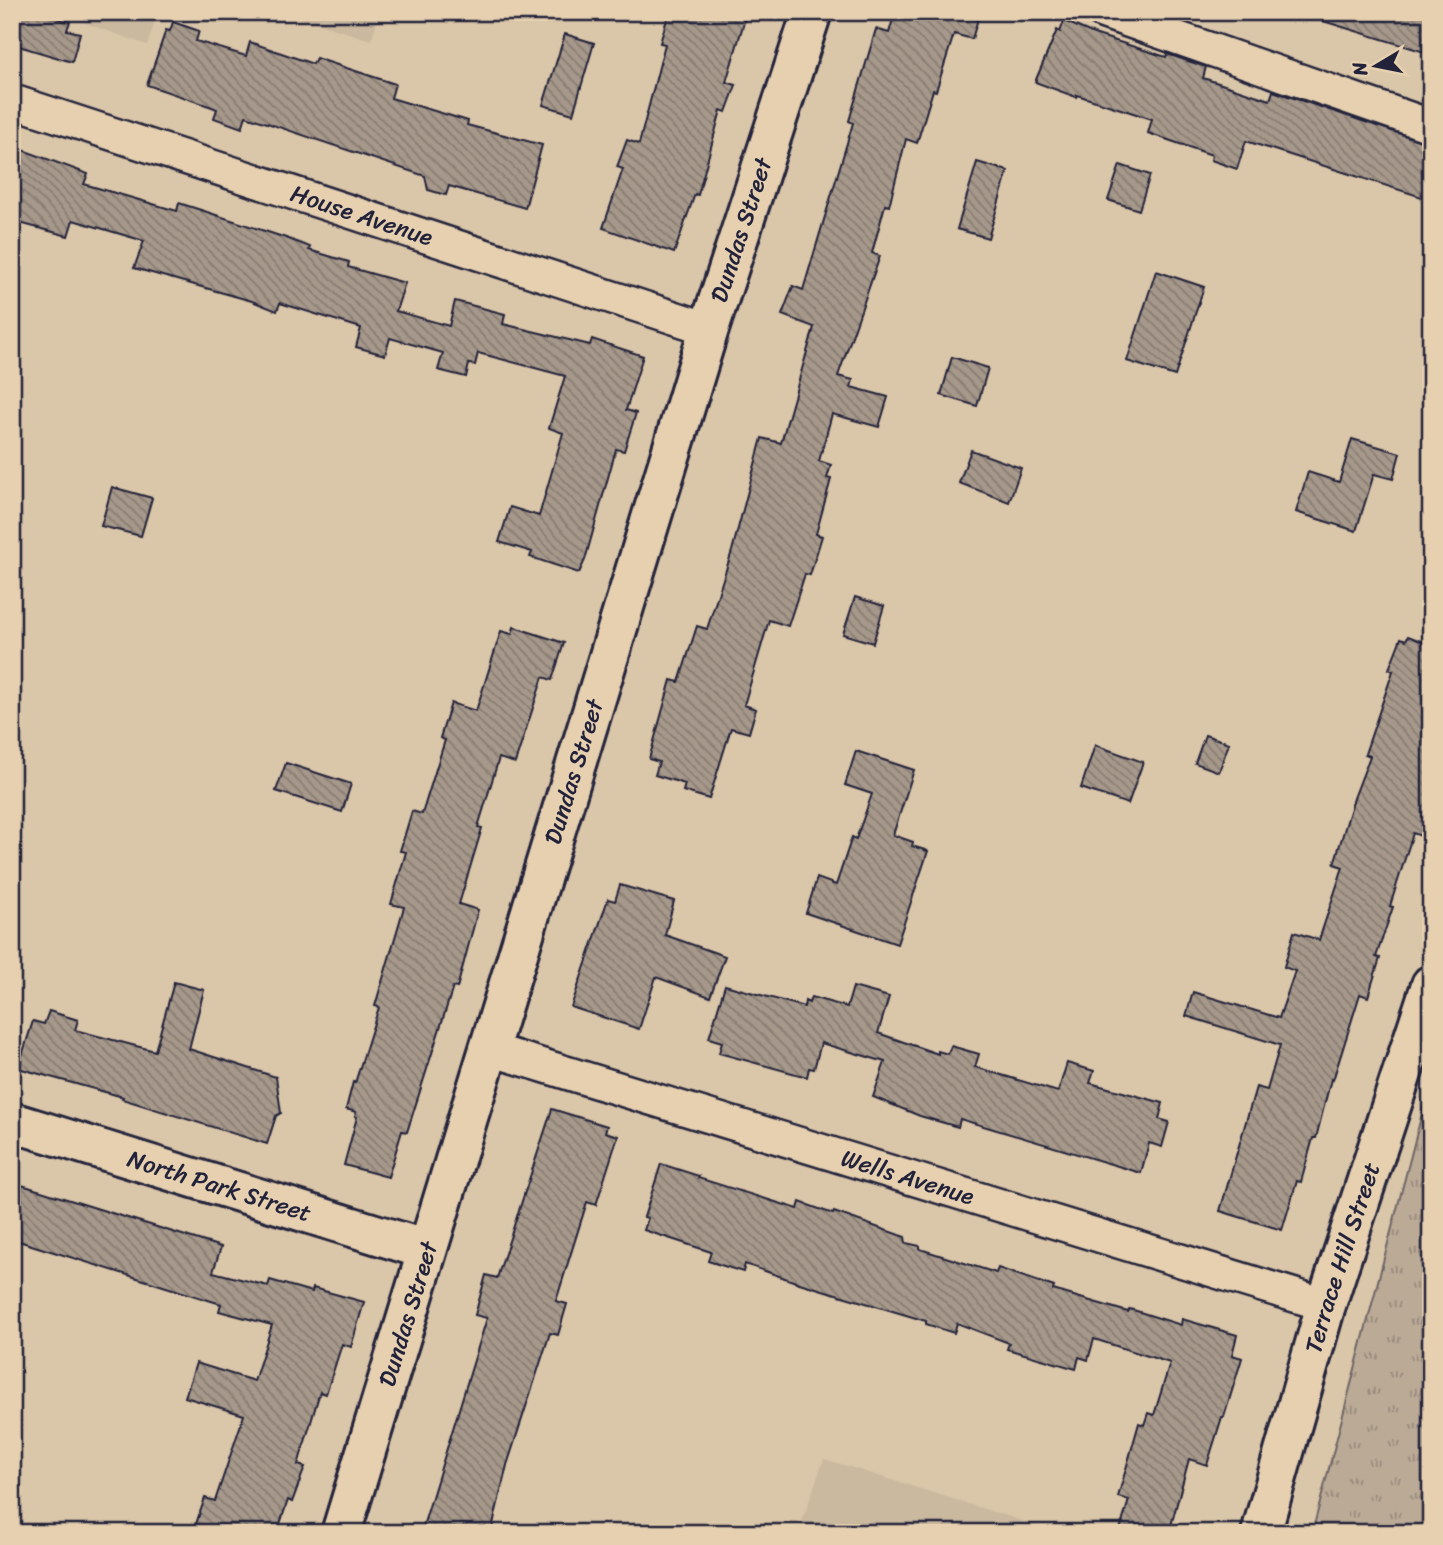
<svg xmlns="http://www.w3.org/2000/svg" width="1443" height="1545" viewBox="0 0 1443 1545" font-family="Sriracha,sans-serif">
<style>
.built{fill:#cab89f}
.park{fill:url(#park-tufts);stroke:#6e6668;stroke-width:2}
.building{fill:url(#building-back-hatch);stroke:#22223b;stroke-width:2}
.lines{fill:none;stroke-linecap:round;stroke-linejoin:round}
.street-casing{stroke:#22223b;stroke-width:37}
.secondary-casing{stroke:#22223b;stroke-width:44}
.street{stroke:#e6d0af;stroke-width:32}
.secondary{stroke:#e6d0af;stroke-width:38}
.labels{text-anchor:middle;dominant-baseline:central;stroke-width:6;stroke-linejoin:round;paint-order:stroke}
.street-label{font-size:24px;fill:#22223b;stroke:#e6d0af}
</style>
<defs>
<pattern id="park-tufts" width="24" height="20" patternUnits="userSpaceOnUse" patternTransform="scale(1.75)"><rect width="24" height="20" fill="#bbaa96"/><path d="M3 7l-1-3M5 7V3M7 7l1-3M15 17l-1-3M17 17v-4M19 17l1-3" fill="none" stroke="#988a7c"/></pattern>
<pattern id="building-back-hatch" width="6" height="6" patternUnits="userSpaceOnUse" patternTransform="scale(1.75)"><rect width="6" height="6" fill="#a6988a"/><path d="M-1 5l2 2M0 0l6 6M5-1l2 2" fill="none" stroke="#877c72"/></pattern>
</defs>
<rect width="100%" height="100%" fill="#dac6a8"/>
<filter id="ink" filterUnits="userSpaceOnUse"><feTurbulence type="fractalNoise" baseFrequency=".0143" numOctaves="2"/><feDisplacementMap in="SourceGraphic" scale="14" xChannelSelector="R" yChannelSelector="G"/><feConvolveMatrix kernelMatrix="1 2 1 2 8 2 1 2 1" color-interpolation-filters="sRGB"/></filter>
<g filter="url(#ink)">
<g class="built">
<path d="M55,12H158L147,45Z"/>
<path d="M281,12H380L371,40Z"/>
<path d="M824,1459L1061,1533H798Z"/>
</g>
<path class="park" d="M1431,1079V1533H1312Z"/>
<g class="building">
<path d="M12,12H36L70,22L67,30L80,33L72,62L12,44Z"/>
<path d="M669,12H747L726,82L736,85L726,112L721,110L698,195L695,194L674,253L603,228L623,169L617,167L627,140L639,144L665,44L660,43Z"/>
<path d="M895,12H980L972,39L954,34L936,91L933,90L917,143L906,139L889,206L885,205L872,253L880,256L838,376L853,380L851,387L888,397L879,427L832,414L819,461L831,465L827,478L831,479L816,534L822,536L810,575L805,574L788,626L769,620L744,705L756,709L749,733L731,728L709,799L683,791L685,784L655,775L659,762L649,759L671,680L679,682L697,626L707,629L732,551L762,438L781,443L814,327L782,315L793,286L803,290L853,123L849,121L876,29L889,33Z"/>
<path d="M1313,12H1431V54L1313,18Z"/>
<path d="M1064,21L1094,34L1166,57L1167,54L1206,67L1203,78L1270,100L1273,91L1431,144V200L1246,141L1237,169L1211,160L1212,155L1148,133L1152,119L1077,95L1076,97L1035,82L1057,30L1060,32Z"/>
<path d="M173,22L199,31L196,41L246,56L250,42L313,64L316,58L395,84L391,98L468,121L467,125L542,145L525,208L449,186L446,195L428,190L425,176L246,116L242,128L214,118L217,109L212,107L147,85L166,30L170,31Z"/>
<path d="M565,34L594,43L573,114L543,105Z"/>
<path d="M12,146L88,174L84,184L177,211L179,203L204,211L286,238L310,247L309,250L349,262L348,267L405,283L396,311L449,326L455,301L505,314L503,324L590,345L592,339L643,356L626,410L636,413L624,451L616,449L585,560L579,573L530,557L532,552L499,542L510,507L539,516L563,433L549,428L565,376L478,353L475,365L469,364L466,377L438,370L443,353L390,338L385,355L356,347L361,328L280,303L277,311L252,301L134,268L144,241L73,220L68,236L12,221Z"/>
<path d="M977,162L1008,171L988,238L957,229Z"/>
<path d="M1120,165L1150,175L1139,210L1108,200Z"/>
<path d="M1156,271L1204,287L1175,376L1127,361Z"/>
<path d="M952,357L988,368L977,406L941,395Z"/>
<path d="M1352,439L1400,453L1393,479L1374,474L1356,531L1296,512L1308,472L1339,482Z"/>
<path d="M971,450L1021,468L1009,502L959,483Z"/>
<path d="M112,487L152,498L141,536L101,526Z"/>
<path d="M855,597L884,606L873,643L843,634Z"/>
<path d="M514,627L564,643L552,680L543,677L515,763L499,758L478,827L482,828L459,904L478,910L457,988L453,987L407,1132L402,1131L388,1177L344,1165L357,1117L355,1116L356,1112L346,1109L353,1082L355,1083L379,1007L375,1006L404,907L391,904L406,852L400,851L412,811L422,814L445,740L440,738L451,703L476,711L501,631L512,634Z"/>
<path d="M1408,636L1431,645V812L1421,836L1413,833L1390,906L1393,907L1376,957L1380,958L1368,997L1360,994L1333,1080L1331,1079L1316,1138H1313L1301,1182L1297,1181L1282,1230L1220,1211L1256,1087L1267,1090L1280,1045L1186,1016L1193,992L1279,1018L1295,971L1284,967L1294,932L1319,940L1343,867L1334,864L1354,798L1370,756L1365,754L1393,671L1389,669L1401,638L1406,640Z"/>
<path d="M1205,735L1229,743L1219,772L1195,763Z"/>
<path d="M1095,745L1143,762L1128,804L1081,788Z"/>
<path d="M856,751L914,770L893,835L913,842L912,846L928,851L897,944L806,913L817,878L836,885L852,837L856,839L872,794L845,785Z"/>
<path d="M286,763L351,784L342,812L276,791Z"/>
<path d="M620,885L674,901L665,935L725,956L710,997L656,977L639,1029L571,1007L608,899L615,901Z"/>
<path d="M174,982L204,990L189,1049L276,1077L281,1113L276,1116L267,1144L122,1099L123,1097L18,1068L33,1021L44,1024L49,1011L78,1020L75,1030L155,1051Z"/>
<path d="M725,985L804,1007L805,1001L809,1003L811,997L847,1007L853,987L889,997L878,1033L938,1054V1051L948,1054L951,1046L979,1054L975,1067L1058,1092L1067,1063L1094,1071L1090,1083L1163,1103L1159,1119L1169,1122L1162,1147L1149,1143L1141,1173L960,1119L958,1127L920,1116L873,1097L885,1062L821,1043L814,1069L809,1068L807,1077L719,1053L722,1042L709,1038Z"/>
<path d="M552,1109L607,1126L605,1132L618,1136L596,1205L587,1202L556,1301L567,1304L558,1335L550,1333L507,1465L491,1533H421L487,1318L475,1315L486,1275L497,1278Z"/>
<path d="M661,1164L699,1176L698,1178L798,1209L800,1202L833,1214L834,1212L905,1237L906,1243L920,1246V1249L996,1273L998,1268L1054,1287L1053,1290L1128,1312L1130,1309L1181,1325L1182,1319L1237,1335L1232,1355L1242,1358L1224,1417H1222L1207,1465L1189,1459L1169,1533H1119L1129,1500L1118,1497L1139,1423L1144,1425L1148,1413L1154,1415L1170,1363L1094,1339L1088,1360L1079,1357L1076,1369L1007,1349L1009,1343L957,1323L954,1333L926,1324V1321L796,1282L745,1264L743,1272L708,1261L711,1252L644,1230L648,1218L644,1217Z"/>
<path d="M12,1182L221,1247L213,1272L268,1286L270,1280L312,1292L313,1288L364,1302L351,1347L342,1344L326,1394L320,1392L298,1465L305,1467L292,1502L288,1500L277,1533H221L196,1524L205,1498L215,1501L244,1415L185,1397L196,1363L254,1381L272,1325L219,1311L221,1304L12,1239Z"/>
</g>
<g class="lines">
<g class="street-casing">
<g id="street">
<path d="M1103,12L1431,126"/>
<path id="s1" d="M12,101L709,329"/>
<path id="s2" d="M489,1049L1326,1305"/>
</g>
</g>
<g class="secondary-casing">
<g id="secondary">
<path id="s3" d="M12,1122L427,1250"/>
<path id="s4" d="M341,1533L709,329L812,12"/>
<path id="s5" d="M1261,1533L1326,1305L1431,985"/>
</g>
</g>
<use href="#street" class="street"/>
<use href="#secondary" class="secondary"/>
</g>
</g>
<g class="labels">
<g class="street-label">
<text stroke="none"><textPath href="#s1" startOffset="368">House Avenue</textPath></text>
<text stroke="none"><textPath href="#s4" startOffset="1363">Dundas Street</textPath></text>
<text stroke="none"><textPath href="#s4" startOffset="796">Dundas Street</textPath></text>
<text stroke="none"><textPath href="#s2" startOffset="438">Wells Avenue</textPath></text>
<text stroke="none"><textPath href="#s3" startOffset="217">North Park Street</textPath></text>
<text stroke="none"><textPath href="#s5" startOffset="287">Terrace Hill Street</textPath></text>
<text stroke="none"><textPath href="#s4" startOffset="229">Dundas Street</textPath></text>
</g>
</g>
<rect width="1443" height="1545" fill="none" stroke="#e6d0af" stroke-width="42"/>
<rect x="21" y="21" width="1401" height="1503" fill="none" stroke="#22223b" stroke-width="2.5" filter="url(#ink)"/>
<g transform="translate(1376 66) rotate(260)" stroke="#e6d0af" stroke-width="5" paint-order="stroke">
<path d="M0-5L12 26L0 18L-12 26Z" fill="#22223b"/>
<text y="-10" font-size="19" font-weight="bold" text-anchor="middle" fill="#22223b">N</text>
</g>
</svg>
